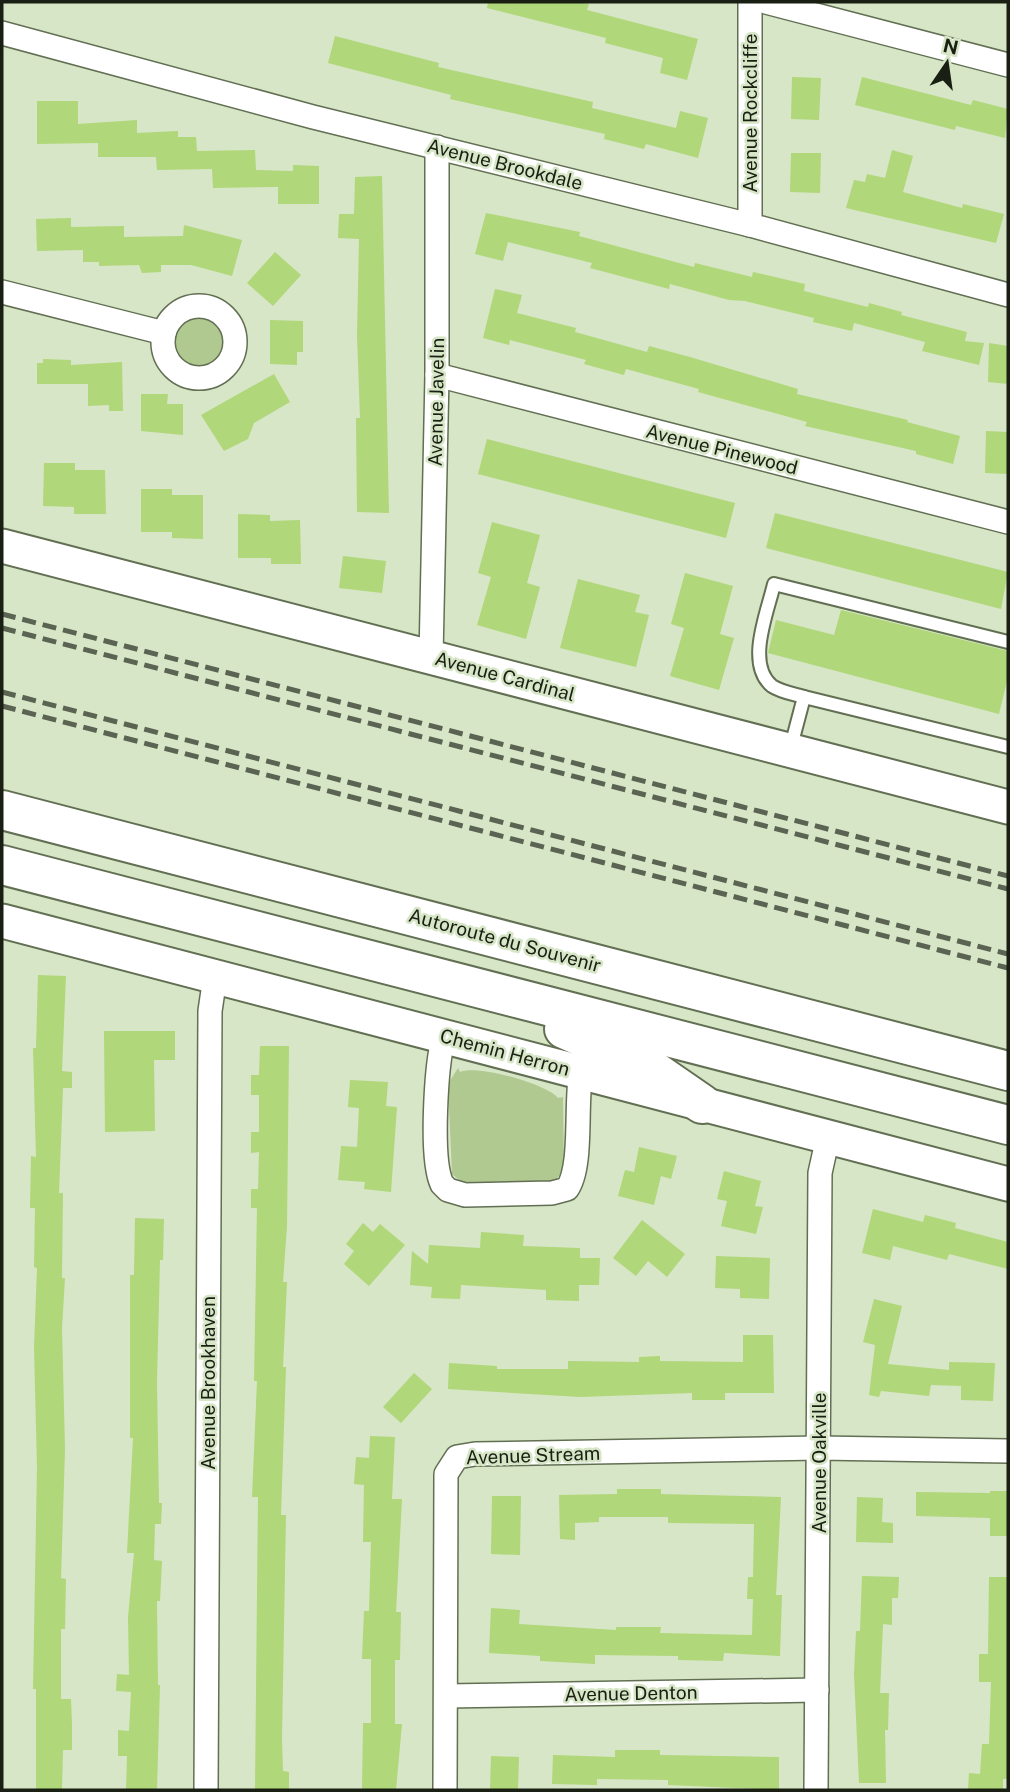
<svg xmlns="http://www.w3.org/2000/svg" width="1010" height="1792" viewBox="0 0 1010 1792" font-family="'Public Sans',sans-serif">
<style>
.green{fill:#b0c991}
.building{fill:#b0d779}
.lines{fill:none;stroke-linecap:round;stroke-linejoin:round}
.lane-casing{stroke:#626f53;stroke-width:16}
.street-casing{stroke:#626f53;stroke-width:26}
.secondary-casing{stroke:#626f53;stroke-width:37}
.highway-casing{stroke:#626f53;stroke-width:42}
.lane{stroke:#fff;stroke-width:12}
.street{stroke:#fff;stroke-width:23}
.secondary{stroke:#fff;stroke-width:33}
.highway{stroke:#fff;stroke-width:38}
.rail{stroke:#5b6452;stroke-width:5;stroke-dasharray:14 7;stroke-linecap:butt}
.labels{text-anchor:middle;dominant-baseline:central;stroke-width:5;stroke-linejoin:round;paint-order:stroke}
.street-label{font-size:19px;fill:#1a1f14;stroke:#d7e6c6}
</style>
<rect width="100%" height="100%" fill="#d7e6c6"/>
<g class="green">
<circle cx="199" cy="342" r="24"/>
<path d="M458,1068L460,1072C476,1064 548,1084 558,1098L563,1097L564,1168L556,1180L538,1184H464L452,1174L448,1084Z"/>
</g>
<g class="building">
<path d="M488,2H580L589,4L587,10L698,39L687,80L660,73L663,58L605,43L606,38L487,8Z"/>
<path d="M335,36L439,63L438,67L593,102L592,108L676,128L680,111L708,118L698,158L646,144L644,149L604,139L605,134L450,99L451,95L328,63Z"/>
<path d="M792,77L821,78L819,120L791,119Z"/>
<path d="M862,77L971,105L973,100L1008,109L1005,138L956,126L955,130L855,105Z"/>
<path d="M37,101H78V124L137,120V133L178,131V137H196L197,151L255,150L256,170L293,171V165L319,166V204H278V187L213,188L212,169L157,170L156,157H98V143L37,144Z"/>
<path d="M892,150L913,156L903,192L962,208L963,204L1004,214L996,243L846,208L854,180L865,182L867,174L885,178Z"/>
<path d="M791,153H821L820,193L790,192Z"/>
<path d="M382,176L389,513L357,512L356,418H360L357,335L359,239L338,238L339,214H354L355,177Z"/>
<path d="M486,213L580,232L579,236L694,267L695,263L752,277L753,272L805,284L804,291L868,307L869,303L902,312L901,315L967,332L965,341L984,343L979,365L922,351L925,342L854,323L852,331L813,322L814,318L745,301L729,300L670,284L669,289L590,268L592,263L508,242L503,261L475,254Z"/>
<path d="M71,218V227L124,226V237L183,236L184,225L242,240L232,276L191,265H161V272L142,273L139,265L99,266V262H83V250L37,251L36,219Z"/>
<path d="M275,252L301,275L273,306L247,283Z"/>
<path d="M495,289L522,295L517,313L576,328L575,332L647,352L649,346L690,357L798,389L797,394L908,420L907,422L960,436L953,464L916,454V451L805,426L807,422L698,392L699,389L626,369L624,375L584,364L586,360L510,340L509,345L483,338Z"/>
<path d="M270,320L303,321V352H297V365L270,364Z"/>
<path d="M989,343L1008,346V384L988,382Z"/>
<path d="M43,359L71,360V365L122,362L123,411H109V405L88,406V384H37V363H43Z"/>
<path d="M274,374L290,402L254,423L248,439L224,451L201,415Z"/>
<path d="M141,394H168L167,404H183V435L141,431Z"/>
<path d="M986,431L1008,432V474L985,473Z"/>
<path d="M487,439L735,503L726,538L478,474Z"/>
<path d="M44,463H75V470H105L106,514H74V507L43,506Z"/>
<path d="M141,489H172V495H203V539L172,538V532H141Z"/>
<path d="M775,513L1008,572L1001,609L766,548Z"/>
<path d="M238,514L270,515V521L300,520L301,564H271V558H238Z"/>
<path d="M492,522L540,535L527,583L540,587L526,639L477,625L491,577L478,573Z"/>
<path d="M343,556L386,561L382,593L339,588Z"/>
<path d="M685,573L733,586L720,634L734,638L719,690L670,676L684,628L671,624Z"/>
<path d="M578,579L640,595L635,612L649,615L636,667L560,648Z"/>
<path d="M841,610L1008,651V677L999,714L768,653L776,620L834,635Z"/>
<path d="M38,975L66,976L62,1071L72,1072V1088H63L59,1193H63L62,1278H65L62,1328L65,1449L61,1578L66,1579L65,1629H61V1699H71L72,1725V1750H63L62,1790H36V1689H33L37,1467L34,1348L37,1268L34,1267L35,1208H30L31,1156L36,1157L33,1048H36Z"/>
<path d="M104,1031H175V1060H154L155,1131L105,1132Z"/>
<path d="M260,1046H289L287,1226L283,1282H287L283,1367H286L281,1515H286L282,1738L283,1771L289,1772V1790L255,1789L258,1497H252L257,1381H254L257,1208H251V1189H258L259,1152L251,1153V1132H259V1095H251V1075H259Z"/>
<path d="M350,1080L388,1082L386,1106L397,1107L391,1192L364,1189L365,1182L338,1180L341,1146L357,1147L359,1108L348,1107Z"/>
<path d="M639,1147L677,1156L671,1179L661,1176L654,1205L618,1196L625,1170L634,1172Z"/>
<path d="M724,1171L761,1181L755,1206L763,1207L756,1234L721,1226L727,1201L717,1199Z"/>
<path d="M873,1209L923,1222L925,1215L956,1223L955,1228L1008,1242V1269L949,1254L947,1260L893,1246L890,1260L862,1253Z"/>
<path d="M135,1218L164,1219L163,1260H160L157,1382L159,1503H162L161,1524H155L154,1560L162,1561L160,1601H157L158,1685H160L157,1790H126L127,1756H118V1730L129,1731L131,1692L116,1691L117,1674L129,1675L128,1617L134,1553H127L133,1438H130V1275H134Z"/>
<path d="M642,1220L685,1254L667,1277L648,1261L636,1276L613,1258Z"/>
<path d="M363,1223L373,1232L380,1224L405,1245L369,1286L344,1264L354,1251L346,1244Z"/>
<path d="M481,1232L524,1235L523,1246L580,1248V1258H600L599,1285H579V1301L546,1300V1290L461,1285L460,1299L431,1298L432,1287L410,1285L412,1251L428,1264L429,1245L480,1248Z"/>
<path d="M716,1256L770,1258L769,1299L740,1298V1289L715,1288Z"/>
<path d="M874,1299L902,1306L888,1364L949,1370V1362L995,1363L993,1401L961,1400V1386L931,1385L929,1396L881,1391L879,1397L869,1395L875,1345L863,1342Z"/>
<path d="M743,1335H773L774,1393H725V1400H692V1393L580,1397L448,1389L449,1363L497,1366V1369H568V1361L639,1362V1357L660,1356V1361L743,1362Z"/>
<path d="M414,1373L432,1389L401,1423L383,1407Z"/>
<path d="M370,1436L395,1437L392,1499H402L396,1612H401L400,1660H395V1724H402L396,1790H362L363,1723H371V1659H362L364,1611H369L371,1542H363L364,1485L354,1484L356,1457L369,1458Z"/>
<path d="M617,1489H661V1494L781,1497L776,1595H782L780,1656L724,1653L723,1661L678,1660V1656L595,1655V1664L540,1661V1656L489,1653L491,1608L520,1610L519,1624L616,1630V1627H661L660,1633L752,1635L753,1599H747L748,1577H753L754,1524L668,1523V1517H599V1522L575,1523V1540L560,1539L559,1495L617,1494Z"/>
<path d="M990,1491H1008V1536H990V1518L916,1516V1492L990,1493Z"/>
<path d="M492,1496H521L520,1555L491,1554Z"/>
<path d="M857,1497L883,1498L882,1522L893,1523V1543L856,1542Z"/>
<path d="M862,1576L899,1577L898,1598H892V1625L883,1624L880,1693H889L888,1730H885L886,1783H859L854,1674L856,1631H860Z"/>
<path d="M989,1577H1008V1779H1003V1790H968L969,1773L980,1774L982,1744H989L991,1682H979V1654H988Z"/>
<path d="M615,1750H660V1755L779,1757V1790L668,1785V1780L597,1779V1785L552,1784L553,1755L615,1757Z"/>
<path d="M491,1756L519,1757L518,1790H490Z"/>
</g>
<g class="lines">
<g class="lane-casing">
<g id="lane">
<path d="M804,697C794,694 781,692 772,686C745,664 768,611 774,584L1008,642"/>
<path d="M790,750L804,697L1008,747"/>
</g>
</g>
<g class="street-casing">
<g id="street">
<path d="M750,2V225"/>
<path d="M766,2L1008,65"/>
<path d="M2,33L313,117L750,225L1008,295"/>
<path d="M2,292L164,333"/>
<circle cx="199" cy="342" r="36"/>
<path d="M437,375L1008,522"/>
<path d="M431,657L437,375V147"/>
<path d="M444,1036C436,1064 430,1159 442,1184L448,1190L465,1195L552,1193L567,1189C583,1167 575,1103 581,1072"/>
<path d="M446,1696L817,1690"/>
<path d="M206,1790L210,1011L215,977"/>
<path d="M445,1790L446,1474L457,1457L475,1454L819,1448L1008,1451"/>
<path d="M816,1790L820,1173L828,1137"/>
</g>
</g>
<g class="secondary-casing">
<g id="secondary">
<path d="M2,546L1008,807"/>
<path d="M2,921L1008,1184"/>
</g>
</g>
<g class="highway-casing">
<g id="highway">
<path d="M2,810L1008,1071"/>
<path d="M2,865L1008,1125"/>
<path d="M564,1029L644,1064L702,1104"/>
</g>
</g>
<use href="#lane" class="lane"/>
<use href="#street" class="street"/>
<use href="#secondary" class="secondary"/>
<use href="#highway" class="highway"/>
<g class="rail">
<path d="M2,614L1008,876"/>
<path d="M2,628L1008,889"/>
<path d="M2,692L1008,954"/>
<path d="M2,706L1008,968"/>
</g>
</g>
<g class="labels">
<g class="street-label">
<text transform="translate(750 113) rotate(-90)">Avenue Rockcliffe</text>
<text transform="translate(505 164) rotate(14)">Avenue Brookdale</text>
<text transform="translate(436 402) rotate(-89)">Avenue Javelin</text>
<text transform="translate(722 449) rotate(14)">Avenue Pinewood</text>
<text transform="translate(505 676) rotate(15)">Avenue Cardinal</text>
<text transform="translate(505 940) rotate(15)">Autoroute du Souvenir</text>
<text transform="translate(505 1052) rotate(15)">Chemin Herron</text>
<text transform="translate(208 1383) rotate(-90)">Avenue Brookhaven</text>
<text transform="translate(533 1455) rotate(-2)">Avenue Stream</text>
<text transform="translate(819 1463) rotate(-90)">Avenue Oakville</text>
<text transform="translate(631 1693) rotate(-1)">Avenue Denton</text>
</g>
</g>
<rect width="1010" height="1792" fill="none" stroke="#1a1f14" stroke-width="7"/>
<g transform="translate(947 63) rotate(13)" stroke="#d7e6c6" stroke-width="5" paint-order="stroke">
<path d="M0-5L12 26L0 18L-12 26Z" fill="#1a1f14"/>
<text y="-10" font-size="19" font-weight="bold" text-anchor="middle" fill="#1a1f14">N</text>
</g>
</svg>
